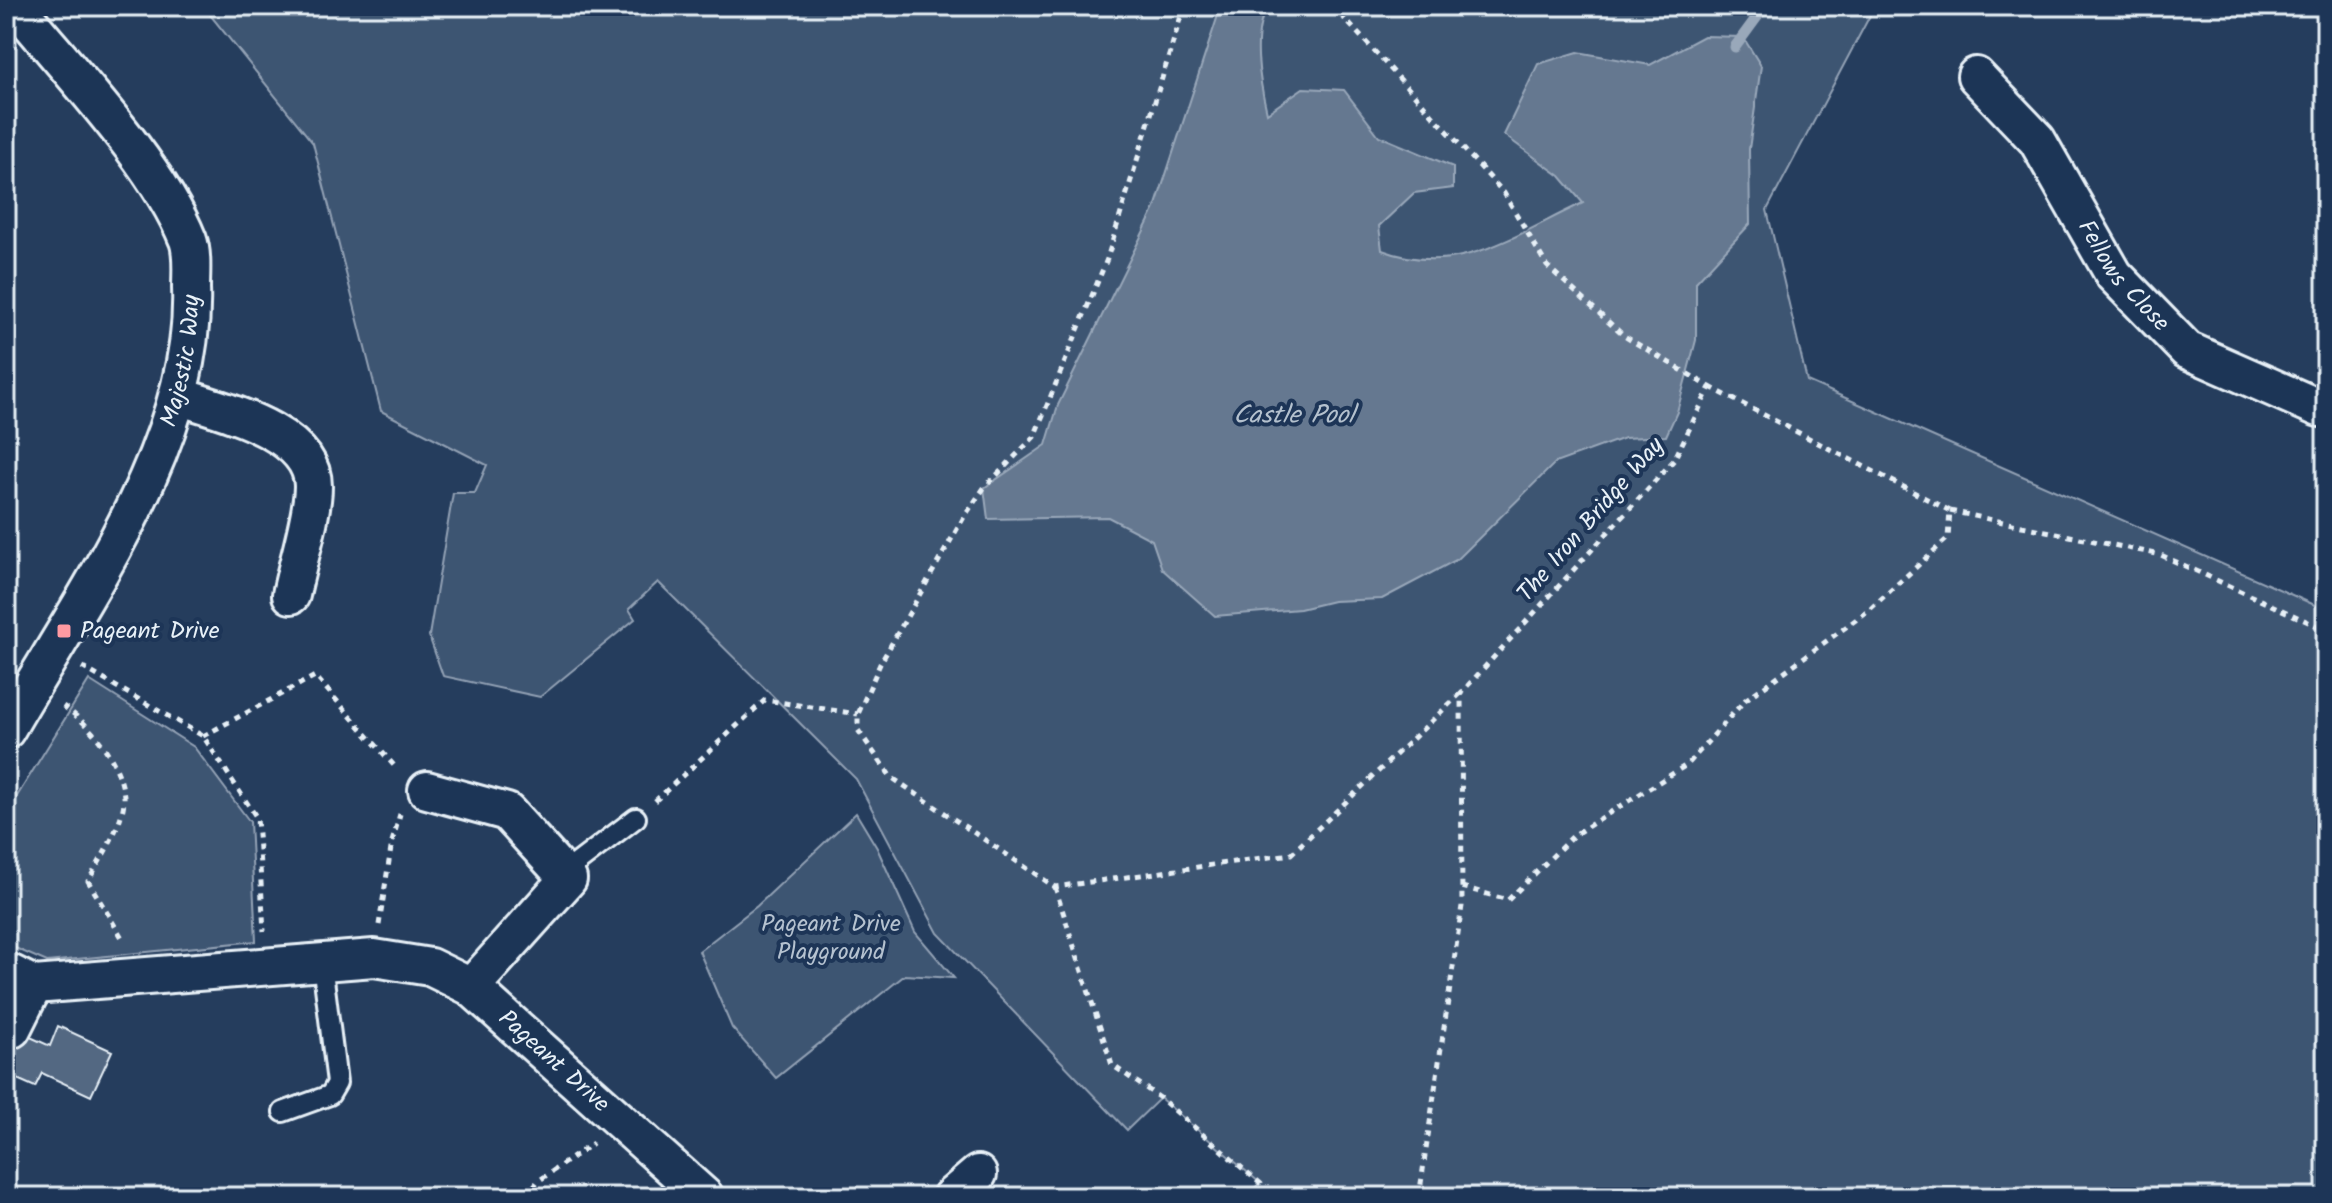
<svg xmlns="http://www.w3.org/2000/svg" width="2332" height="1203" viewBox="0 0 2332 1203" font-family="Kalam,sans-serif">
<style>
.green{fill:#3e5472;stroke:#93a2b5;stroke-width:2}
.water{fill:#657890;stroke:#99a8ba;stroke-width:2}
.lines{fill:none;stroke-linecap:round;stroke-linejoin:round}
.stream{stroke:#99a8ba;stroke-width:11}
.building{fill:#536782;stroke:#e8f1f8;stroke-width:2}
.lane-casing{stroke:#e8f1f8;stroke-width:24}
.street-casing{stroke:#e8f1f8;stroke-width:42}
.path{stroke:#e8f1f8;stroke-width:5;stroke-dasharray:6 6;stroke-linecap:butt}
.lane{stroke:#1d3557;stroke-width:18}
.street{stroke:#1d3557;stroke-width:36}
.poi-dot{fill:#ff9aa2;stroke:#1d3557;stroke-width:3}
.labels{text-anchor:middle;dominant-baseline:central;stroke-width:8;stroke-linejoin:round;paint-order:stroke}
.street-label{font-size:24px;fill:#e8f1f8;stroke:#1d3557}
.poi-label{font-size:24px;fill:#e8f1f8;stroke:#1d3557;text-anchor:start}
.park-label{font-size:24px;fill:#b5c2d0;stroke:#1d3557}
.water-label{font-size:26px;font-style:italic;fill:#b4c1ce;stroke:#1d3557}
</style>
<rect width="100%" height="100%" fill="#253d5d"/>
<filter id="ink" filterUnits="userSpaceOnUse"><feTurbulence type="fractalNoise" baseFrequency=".0125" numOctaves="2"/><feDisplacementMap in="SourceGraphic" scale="16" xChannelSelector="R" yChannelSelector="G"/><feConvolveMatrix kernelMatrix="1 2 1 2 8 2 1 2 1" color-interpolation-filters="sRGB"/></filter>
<g filter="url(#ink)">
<g class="green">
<path d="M203,6H1875L1767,210L1807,381L2326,610V1197H1245L1260,1183L1160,1098L1127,1130L938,933L856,779L658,582L629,609L635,619L540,697L443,676L429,636L453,493H475L487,465L381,411L313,143Z"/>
<path d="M89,680L194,747L250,822L256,941L47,962L6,944V814Z"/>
<path d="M856,813L877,848L915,932L954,978L905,975L776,1078L732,1028L699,951L757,906Z"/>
</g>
<path class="water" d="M1221,6H1268C1250,33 1260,83 1267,113L1303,88L1344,90L1379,136L1453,167V188L1414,193L1379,226L1382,250C1458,279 1515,234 1583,203L1560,176L1504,135L1538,64L1578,52L1650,65L1704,36L1743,37L1761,66L1749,149L1750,224L1696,282V340L1677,412L1666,436L1624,438L1555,463L1458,559L1382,599L1333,601L1300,609L1215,616L1162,569L1152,540L1108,517L988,519L984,488L1046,445L1058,405L1155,208Z"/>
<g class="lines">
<path class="stream" d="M1735,47L1765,6"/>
</g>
<path class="building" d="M6,1026L50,1046L58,1026L112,1051L91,1096L42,1073L35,1087L6,1074Z"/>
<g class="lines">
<g class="lane-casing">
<g id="lane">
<path d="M568,879L577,863L636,818"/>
<path d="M283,1112L330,1095L337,1083L322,963"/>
</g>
</g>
<g class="street-casing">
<g id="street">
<path id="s1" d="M1976,76L2037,140L2114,275L2187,350L2319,408L2326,407"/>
<path d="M178,396C219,410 313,431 313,486C313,515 297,564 291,595"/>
<path id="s2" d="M6,730C80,601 197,443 191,288C191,274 193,254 188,240C158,164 69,71 16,6"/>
<path d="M427,790L507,812L568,879L471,987"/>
<path id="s3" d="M6,971L34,985L374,958L430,967L471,987L705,1197"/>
<path d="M12,1029L34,985"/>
<path d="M951,1197L978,1174"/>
</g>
</g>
<g class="path">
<path d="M1184,6L1107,259L1034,437L984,488L964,517L880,664L858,714V730L891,777L1055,887L1291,854L1461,693"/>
<path d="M1333,6L1504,193L1547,266L1624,336L1710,387L1674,460L1461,693L1462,906L1419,1197"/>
<path d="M1950,511L2161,555L2326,630"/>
<path d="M82,667L203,736L257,818L264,931"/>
<path d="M63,706C91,725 120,761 124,796C126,819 100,861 88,881L124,941"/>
<path d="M203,736L315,676L397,769"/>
<path d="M655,801L765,700L858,714"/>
<path d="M1055,887L1112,1065L1160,1098L1261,1184L1263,1197"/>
<path d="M1462,887L1508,900L1574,835L1688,764L1745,700L1868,611L1948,538L1950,511L1710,387"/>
<path d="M379,925L392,842L400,814"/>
<path d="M202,1190L203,1197"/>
<path d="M526,1197L537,1182L593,1143"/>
</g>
<use href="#lane" class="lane"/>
<use href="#street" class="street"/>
</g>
</g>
<rect class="poi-dot" x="56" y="623" width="16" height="16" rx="4"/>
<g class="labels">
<g class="street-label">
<text stroke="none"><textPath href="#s1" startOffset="250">Fellows Close</textPath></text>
<text stroke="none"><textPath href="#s2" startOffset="412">Majestic Way</textPath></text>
<text transform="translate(1591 520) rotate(-49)">The Iron Bridge Way</text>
<text stroke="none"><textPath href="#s3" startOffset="586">Pageant Drive</textPath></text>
</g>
<g class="poi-label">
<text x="80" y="631">Pageant Drive</text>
</g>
<g class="park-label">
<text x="831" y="924">Pageant Drive<tspan x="831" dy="28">Playground</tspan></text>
</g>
<g class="water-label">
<text x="1294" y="416">Castle Pool</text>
</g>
</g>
<rect width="2332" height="1203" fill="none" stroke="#1d3557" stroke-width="32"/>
<rect x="16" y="16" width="2300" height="1171" fill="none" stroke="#e8f1f8" stroke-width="3" filter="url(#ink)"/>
</svg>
